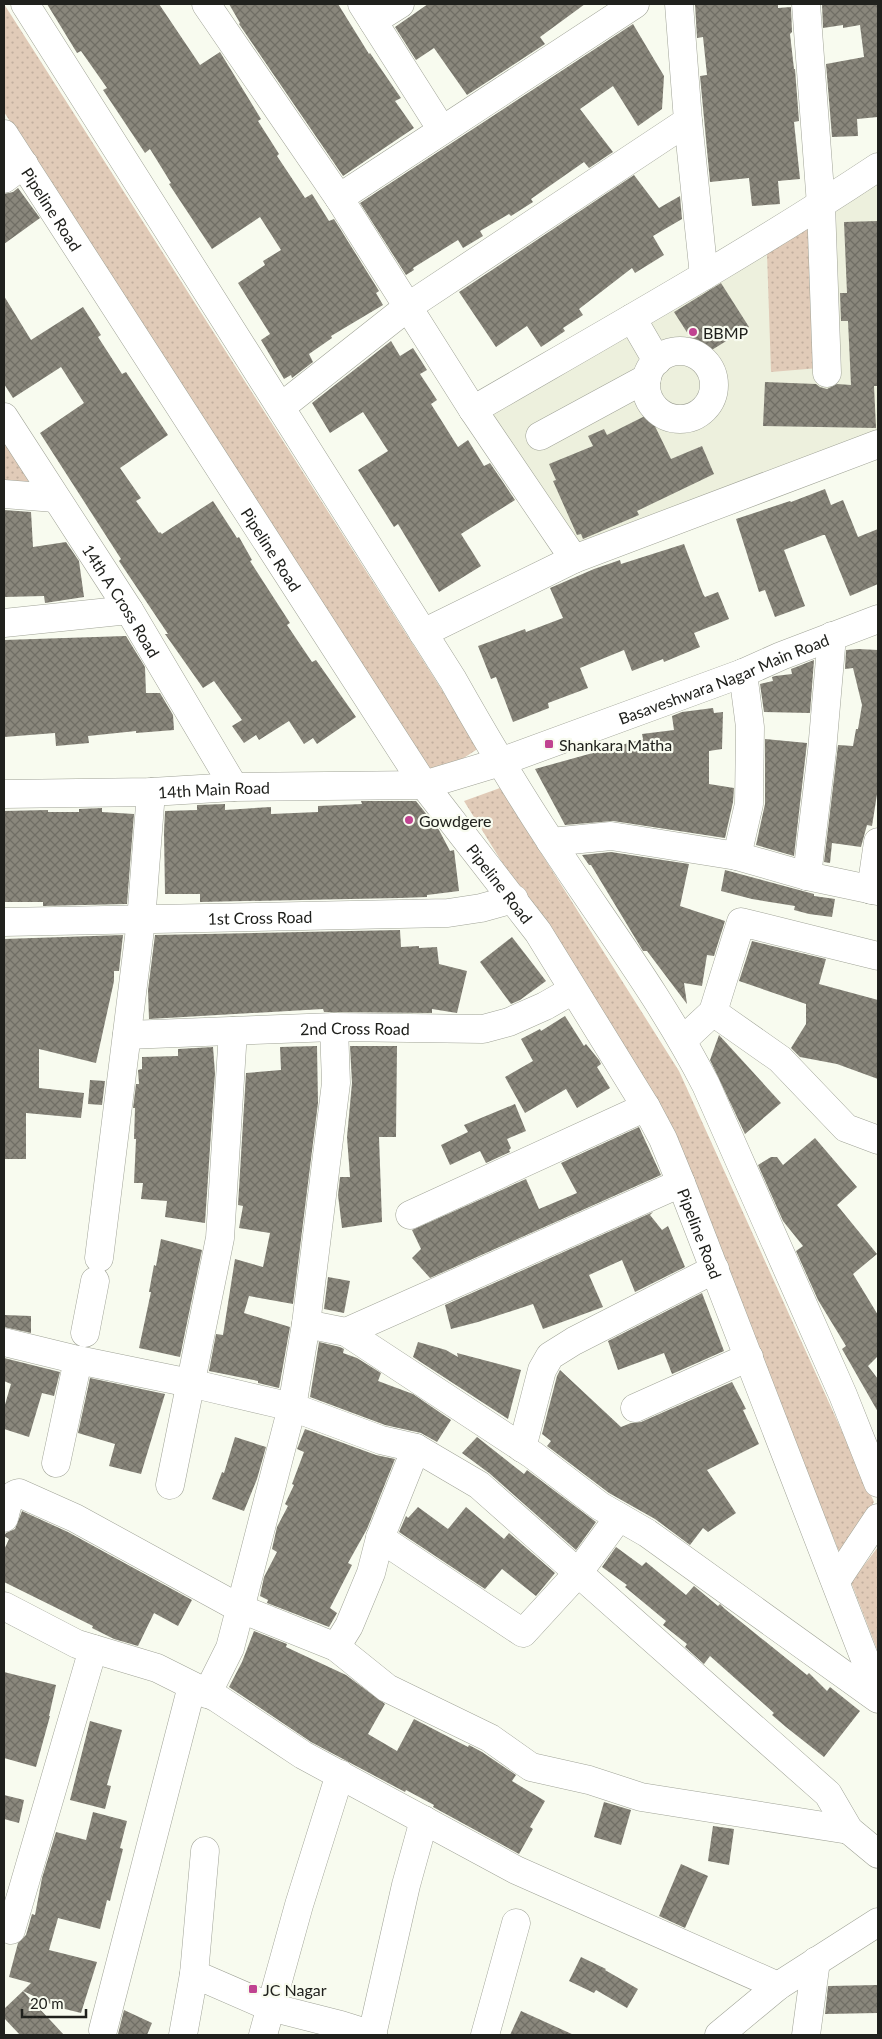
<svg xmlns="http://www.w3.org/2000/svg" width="882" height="2039" viewBox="0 0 882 2039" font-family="Lato,sans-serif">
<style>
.built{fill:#edf0dd}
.park{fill:url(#park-dots)}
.building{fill:url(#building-cross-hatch)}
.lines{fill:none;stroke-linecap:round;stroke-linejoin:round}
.minor-casing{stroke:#a0a397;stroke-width:29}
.major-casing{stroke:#a0a397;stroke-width:29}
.minor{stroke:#fff;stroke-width:28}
.major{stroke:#fff;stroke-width:28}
.poi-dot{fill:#c04391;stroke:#f8fbef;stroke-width:2}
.labels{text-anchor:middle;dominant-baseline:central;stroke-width:4.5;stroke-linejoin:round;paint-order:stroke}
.street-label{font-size:16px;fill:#20211d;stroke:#f8fbef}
.poi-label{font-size:16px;fill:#20211d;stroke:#f8fbef;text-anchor:start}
</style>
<defs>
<pattern id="park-dots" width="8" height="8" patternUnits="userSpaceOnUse" patternTransform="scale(1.25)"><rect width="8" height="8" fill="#e1cbb8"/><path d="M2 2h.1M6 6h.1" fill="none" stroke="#c1ae9e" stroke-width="1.8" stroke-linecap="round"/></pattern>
<pattern id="building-cross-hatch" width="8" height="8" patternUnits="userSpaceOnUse" patternTransform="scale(1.25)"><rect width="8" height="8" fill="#8a877c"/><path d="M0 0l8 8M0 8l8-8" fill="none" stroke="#706e65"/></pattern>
</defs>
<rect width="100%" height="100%" fill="#f8fbef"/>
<path class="built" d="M878,180V431L577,552L487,413Z"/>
<g class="park">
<path d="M4,4L479,748L430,780L4,112Z"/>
<path d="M824,215L831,367L771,372L767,253Z"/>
<path d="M4,441L31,485L4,483Z"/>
<path d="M500,788L679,1071L874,1502L840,1554L665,1125L464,801Z"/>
<path d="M878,1547V1652L851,1582Z"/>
</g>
<g class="building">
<path d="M47,4H159L200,65L220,52L261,119L258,121L279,154L277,156L305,198L312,194L329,221L334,219L379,291L376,293L383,305L331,336L332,338L309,354L313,362L292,378L291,375L284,379L261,340L270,334L238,283L265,265L263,261L281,250L260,217L212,249L169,184L171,183L150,149L145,153L103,90L107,88L81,51L77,53Z"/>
<path d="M229,4H338L369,54L370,53L401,98L395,101L414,128L343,176L239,24L240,23Z"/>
<path d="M428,4H585L540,37L545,44L467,95L434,48L416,60L395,27Z"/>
<path d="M695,4H778V8L791,7L792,32L790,34L794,69H795L799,121L794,122L800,179L778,181L780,204L752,206L749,178L710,182L700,76L707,75L703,37L697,38Z"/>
<path d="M822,4H878V117L857,119L858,136L832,137L826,64L864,57L860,25L843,28V25L823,28Z"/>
<path d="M633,24L664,76L662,109L638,126L613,86L580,109L613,152L589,168L584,162L531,199L533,202L511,216L509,214L480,231L483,236L463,248L458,240L413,268L414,270L406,275L360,203Z"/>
<path d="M634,175L659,208L680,196L682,219L653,236L664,255L635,273L632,268L579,309L583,315L563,328L565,331L541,347L527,326L496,347L459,292Z"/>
<path d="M18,188L40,218L4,244V194L13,192Z"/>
<path d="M878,221V386H874L876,428L763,426L765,382L816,384L820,387L827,389L837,384L851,385L848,321H841L840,293H847L844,222Z"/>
<path d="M721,283L749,327L702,356L674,312Z"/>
<path d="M4,296L31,340L83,307L101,335L98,337L122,374L126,372L168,435L120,468L141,498L136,501L159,533L160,532L162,534L213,501L237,538L239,537L252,560L250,561L290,623L287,625L312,662L316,660L356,717L317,744L313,738L304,744L289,721L259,740L256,735L244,743L232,726L242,720L214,681L203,688L165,634H168L119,561L121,559L40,433L84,403L61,367L13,398L4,384Z"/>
<path d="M391,341L400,356L413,348L427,370L420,374L437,400L431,404L458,447L468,440L484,466L490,463L515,500L461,534L481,566L439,592L398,524L394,527L358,470L388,451L363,412L330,433L312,403Z"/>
<path d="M649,414L671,459L702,446L714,474L637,511L639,515L583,539L581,534L577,535L553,481L556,480L549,464L593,446L588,436L604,429L607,435Z"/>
<path d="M825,489L831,505L843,500L858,537L878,529V584L850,596L825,535H823L784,550L805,606L775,617L765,590L759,592L736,519L790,501L791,502Z"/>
<path d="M4,510L31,512L33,547L66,542L79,561L84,597L45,603L44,596L4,597Z"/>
<path d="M684,544L703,594L705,597L718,592L729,619L694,633L700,647L664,662L663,659L632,671L624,650L580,668L588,688L548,703L549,708L513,722L496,677L491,679L478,646L525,629L526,632L563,618L550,588L594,569L620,560L621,564Z"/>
<path d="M126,636L145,667L146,693H160L173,715L174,730L136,733V731L88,736L89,743L56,746L55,733L4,737V640Z"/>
<path d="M858,649L878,650V788L872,826L867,825L861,847L832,843L830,863L824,862L838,745L853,746L856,729H858L862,705L853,668L845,669L846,650Z"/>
<path d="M814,660L810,713L764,712L760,684L773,681L772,677L775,676L792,674L791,669Z"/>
<path d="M713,708L714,713L723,712L722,749L709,751V784L734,788L733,802L725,838L613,821L565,825L535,769L643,739L642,734L674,730L672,716L682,712Z"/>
<path d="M765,739L807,743L794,856L756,845L765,804Z"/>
<path d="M361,801H416L439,830L450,851L454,850L459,891L427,895V897L399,898L200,902V894H165L164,832L165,811L197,810V805L225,804V810L271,807V814L318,812V806L362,804Z"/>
<path d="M102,808V812L134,814L127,904L43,906V902H4V811L48,810V812H79V809Z"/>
<path d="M611,852L689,864L680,906L725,921L714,956L707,955L702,986L684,983L687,1004L647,951H643L591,865H589L582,855Z"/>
<path d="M725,870L814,894V896L835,899L832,917L809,914L794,910L795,906L752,899L721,891Z"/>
<path d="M400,930L401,947L419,946V948L437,947L439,964L467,971L457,1013L432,1009V1013L324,1012L323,1009L149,1019L148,990L155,935Z"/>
<path d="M123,935L119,971H114V981L96,1063L39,1049V1088L84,1093L81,1118L26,1113V1159H4V939Z"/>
<path d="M512,937L546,981L520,1000L511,1004L480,962Z"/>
<path d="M752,941L826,959L819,984L878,1000V1079L837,1064L800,1057L791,1048L806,1024V1004L739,981Z"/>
<path d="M565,1016L584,1046L586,1044L599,1060L601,1064L597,1067L610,1088L577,1108L566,1089L525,1113L505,1077L533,1061L521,1039L540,1029L541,1031Z"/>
<path d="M719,1035L781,1103L745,1134L710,1060Z"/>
<path d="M317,1046L318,1103L293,1304L249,1296L244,1313L290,1327L279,1388L258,1383V1381L209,1371L216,1334L223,1335L235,1259L263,1267L270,1233L239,1228L243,1206L238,1205L246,1073L281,1070L280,1047Z"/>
<path d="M350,1046H397L396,1137H379L382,1222L342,1228L338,1195L340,1177H350L347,1137L352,1083Z"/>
<path d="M213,1047L215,1073L205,1223L165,1217L167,1201L141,1199L143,1183H134L136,1139H134L135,1108H133L136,1084H139L138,1070L142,1069V1057L178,1056V1049Z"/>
<path d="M90,1080L105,1081L102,1105L88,1104Z"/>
<path d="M515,1104L526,1131L507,1139L511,1148L509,1150L510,1152L486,1163L480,1151L450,1165L441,1145L468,1132L464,1125Z"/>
<path d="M639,1127L661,1175L430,1278L412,1258L421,1249L412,1230L526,1179L539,1209L577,1193L561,1163Z"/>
<path d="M815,1138L857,1187L837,1205L877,1254L853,1274L878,1315V1356L868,1366L878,1379V1412L842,1349L846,1346L818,1300L796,1251L803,1246L783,1221L758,1165L771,1157H777L783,1165Z"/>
<path d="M653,1212L650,1215L662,1230L668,1226L685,1267L635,1292L622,1260L589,1275L603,1307L543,1329L533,1304L478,1322L451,1329L445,1305Z"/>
<path d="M161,1239L202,1250L180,1357L139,1348L151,1292H149L154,1265L156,1266Z"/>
<path d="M328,1277L350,1281L344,1313L324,1309Z"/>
<path d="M702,1293L724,1351L672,1374L664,1353L618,1370L608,1341Z"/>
<path d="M4,1315L31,1316V1333L4,1327Z"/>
<path d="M319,1342L340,1347L344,1349L343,1353L357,1358L381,1373L378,1381L413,1394L451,1420L437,1442L421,1433L385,1425L310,1397Z"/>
<path d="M418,1342L446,1350L458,1357L457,1353L521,1370L508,1419L413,1357Z"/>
<path d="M4,1358L60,1372L54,1396L42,1393L29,1437L4,1429V1408L11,1384L4,1381Z"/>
<path d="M560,1370L621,1427L631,1423L641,1422L732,1382L746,1409L743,1410L759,1444L707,1470L736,1513L708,1532L703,1528L690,1545L655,1519L609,1493L547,1446L551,1441L542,1434L557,1376Z"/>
<path d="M90,1378L165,1394L141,1474L109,1466L115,1444L78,1433Z"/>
<path d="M305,1429L376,1455L395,1459L367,1529L348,1563L352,1565L330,1608L337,1613L329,1627L267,1603L268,1600L260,1596L264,1577L277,1552L272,1549L277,1527L288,1506L285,1504L294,1485L292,1484L304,1452L297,1449Z"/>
<path d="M235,1437L266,1447L257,1479L244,1511L212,1499L222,1472L224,1473Z"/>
<path d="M477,1437L524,1474L527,1470L596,1522L576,1550L489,1473L462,1453Z"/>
<path d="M418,1507L448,1529L466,1507L504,1539L509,1533L555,1573L536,1596L502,1569L485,1589L399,1532L406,1516L408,1518Z"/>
<path d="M22,1511L68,1532L192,1600L178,1626L154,1613L138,1646L114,1639L92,1628L93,1626L4,1582V1550L9,1539L4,1536L6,1533L15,1529Z"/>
<path d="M616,1547L642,1566L646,1562L686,1595L694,1586L718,1606L720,1604L725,1609L807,1675L809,1673L827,1691L830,1687L860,1711L824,1757L786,1727L772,1715L774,1713L710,1656L704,1664L685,1647L687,1644L663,1625L666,1621L625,1587L627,1585L602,1567Z"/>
<path d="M254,1631L287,1644L286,1647L346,1675L385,1704L368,1734L397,1751L414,1719L468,1747L469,1745L482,1752L516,1775L512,1781L545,1801L530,1827L533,1829L519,1854L433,1807L434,1805L406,1790L405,1792L311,1742L229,1687L242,1662Z"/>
<path d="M4,1672L56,1685L49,1716H50L36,1767L4,1758Z"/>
<path d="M90,1721L122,1730L107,1785L111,1786L105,1809L70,1800Z"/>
<path d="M4,1795L24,1800L19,1823L4,1819Z"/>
<path d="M604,1802L631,1810L621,1845L594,1837Z"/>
<path d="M93,1812L127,1821L120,1848L123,1849L110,1901L107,1900L100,1929L58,1918L49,1950L97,1962L81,2013L57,2007L23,1991L31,1983L9,1977L18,1943L26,1935L32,1914L35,1915L42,1878L56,1832L86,1840Z"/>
<path d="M713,1826L734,1829L729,1865L708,1861Z"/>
<path d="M681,1864L708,1876L685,1928L659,1916Z"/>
<path d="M581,1957L606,1969L605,1970L638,1989L627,2008L596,1990L594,1993L569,1981Z"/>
<path d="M878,1985V2013L825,2014L828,1986Z"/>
<path d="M23,1991L64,2035H20L4,2018V2009Z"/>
<path d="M124,2010L152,2023L147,2035L118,2034Z"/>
<path d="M521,2011L574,2035H510Z"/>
</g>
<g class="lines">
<g class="minor-casing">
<g id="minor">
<path d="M206,4L339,198L473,410L574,559L878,444"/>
<path d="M362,4L442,130"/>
<path d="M806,4L821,205L827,373"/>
<path d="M373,21L400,4"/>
<path d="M688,121L704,276"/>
<path d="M4,179L24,164"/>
<path d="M339,198L635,4"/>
<path d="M632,318L657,361"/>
<circle cx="680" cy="385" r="34"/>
<path d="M281,407L409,306L688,121L679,4"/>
<path d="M473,410C609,331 747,254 878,167"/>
<path id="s1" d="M4,417L129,610L234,787"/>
<path d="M540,436L647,378"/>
<path d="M4,494L55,498"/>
<path d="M4,623L129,610"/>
<path d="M423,633L574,559"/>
<path id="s2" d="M4,794L151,792L234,787L424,785"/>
<path d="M551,842L611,836L737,856L807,876L878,891"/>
<path d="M737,856L749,804L750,727L743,673"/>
<path d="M807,876L822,751L832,636"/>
<path d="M871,890L878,842"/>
<path id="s3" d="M4,922L448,913L481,908L514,899"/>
<path d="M713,1012L780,1059L846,1128L878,1140"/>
<path id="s4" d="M127,1035L334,1027L483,1029L509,1022L545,1006L573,990"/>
<path d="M683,1040L713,1012L741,922L878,956"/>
<path d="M410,1215L646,1107"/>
<path d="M99,1258L141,921L151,792"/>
<path d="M306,1324L346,1332L533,1455L600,1506L647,1533L878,1699"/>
<path d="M346,1332L681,1183"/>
<path d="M85,1333L95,1281"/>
<path d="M4,1342L78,1360L190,1383L292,1407L381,1440L416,1448L479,1485L828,1794L849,1830L878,1854"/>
<path d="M635,1408L749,1357"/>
<path d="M522,1448L542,1370L550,1356L574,1341L715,1269"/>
<path d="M56,1463L78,1360"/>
<path d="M170,1485L220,1238L233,1031"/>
<path d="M4,1518C7,1508 8,1495 19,1493L75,1518L241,1609L336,1647L387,1688L490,1738L531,1767L589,1780L641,1797L849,1830"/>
<path d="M380,1538L523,1633L578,1573L619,1517"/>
<path d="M836,1581L878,1518"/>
<path d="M4,1606L77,1644L157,1668L217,1698L303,1755L516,1870L778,1986"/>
<path d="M336,1647L349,1626L371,1573L380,1538L416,1448"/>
<path d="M207,1694L230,1648L292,1407L306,1324L336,1083L334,1027"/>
<path d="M11,1930L93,1649"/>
<path d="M194,1974L205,1851"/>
<path d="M103,2030L192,1686"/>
<path d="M183,2035L194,1974L270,2007L341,2025L373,2035"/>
<path d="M263,2035L299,1905L340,1774"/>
<path d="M372,2035L406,1885L424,1820"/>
<path d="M485,2035L516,1923"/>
<path d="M719,2035L778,1986L878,1922"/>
<path d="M806,2035L816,1961"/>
</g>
</g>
<g class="major-casing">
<g id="major">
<path d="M25,4L453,680C484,735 516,789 551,842C604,923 662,999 706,1085L843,1395L878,1483"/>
<path id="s5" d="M4,134L424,785L538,932L646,1107L663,1139L681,1183L878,1693"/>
<path id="s6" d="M424,785L500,762L743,673L781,656L878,619"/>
</g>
</g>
<use href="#minor" class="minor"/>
<use href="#major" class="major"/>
</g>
<g class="poi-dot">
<circle cx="693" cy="332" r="5"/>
<rect x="544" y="739" width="10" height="10" rx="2.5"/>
<circle cx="409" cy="820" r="5"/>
<rect x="248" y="1984" width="10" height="10" rx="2.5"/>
</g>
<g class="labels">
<g class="street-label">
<text stroke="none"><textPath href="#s5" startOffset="89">Pipeline Road</textPath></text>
<text stroke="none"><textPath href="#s5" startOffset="494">Pipeline Road</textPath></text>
<text stroke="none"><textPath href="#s1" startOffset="218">14th A Cross Road</textPath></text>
<text stroke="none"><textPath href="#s6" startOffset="318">Basaveshwara Nagar Main Road</textPath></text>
<text stroke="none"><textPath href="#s2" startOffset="210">14th Main Road</textPath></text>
<text stroke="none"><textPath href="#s5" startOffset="899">Pipeline Road</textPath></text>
<text stroke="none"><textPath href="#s3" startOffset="256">1st Cross Road</textPath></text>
<text stroke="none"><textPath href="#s4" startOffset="228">2nd Cross Road</textPath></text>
<text stroke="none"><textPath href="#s5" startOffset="1304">Pipeline Road</textPath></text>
</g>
<g class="poi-label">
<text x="703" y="332">BBMP</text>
<text x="559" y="744">Shankara Matha</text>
<text x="419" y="820">Gowdgere</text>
<text x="263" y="1989">JC Nagar</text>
</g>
</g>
<rect width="882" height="2039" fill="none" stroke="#20211d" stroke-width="10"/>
<path d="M22 2009v8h64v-8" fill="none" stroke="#20211d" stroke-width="2.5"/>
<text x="30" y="2009" font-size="15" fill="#20211d" stroke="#f8fbef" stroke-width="4" paint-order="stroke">20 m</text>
</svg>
